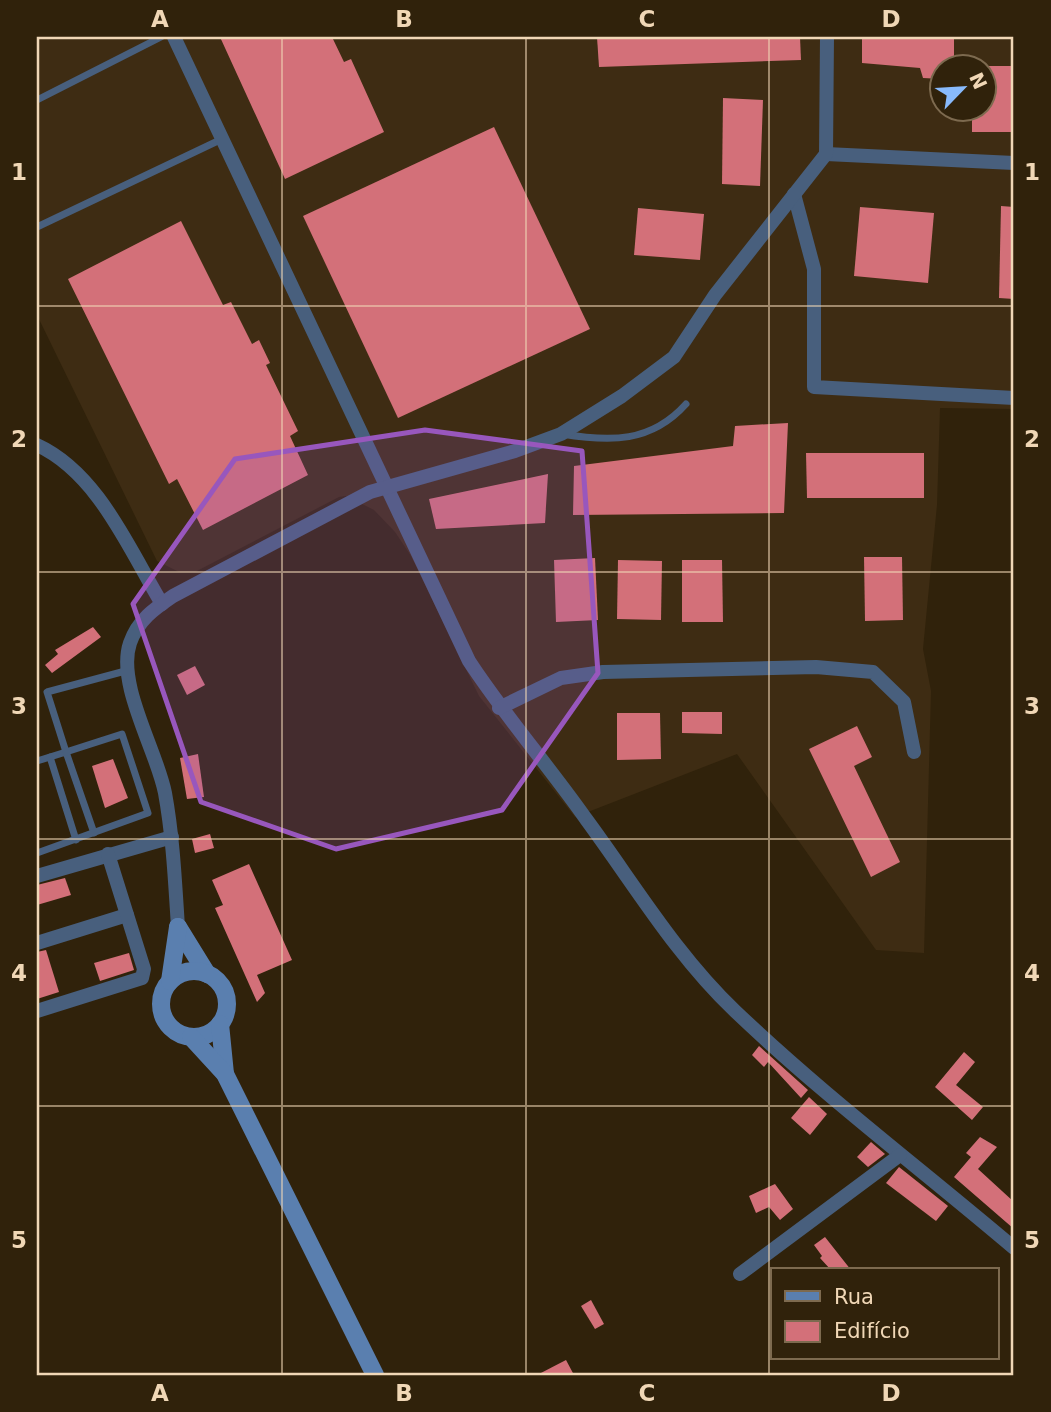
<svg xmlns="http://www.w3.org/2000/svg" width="1051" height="1412" viewBox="0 0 1051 1412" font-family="'DejaVu Sans',sans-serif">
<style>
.built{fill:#3e2c13;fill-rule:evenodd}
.building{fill:#d37079}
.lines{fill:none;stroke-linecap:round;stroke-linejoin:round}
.lane{stroke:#485f7d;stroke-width:7}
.street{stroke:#485f7d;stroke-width:14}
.secondary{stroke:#5a7faf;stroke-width:18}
.marked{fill:#9857bd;fill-opacity:0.2;stroke:#9857bd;stroke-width:5;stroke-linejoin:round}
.grid{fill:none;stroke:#f0d7b6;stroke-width:2;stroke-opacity:0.55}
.neatline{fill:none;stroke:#f0d7b6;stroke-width:2.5}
.grid-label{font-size:23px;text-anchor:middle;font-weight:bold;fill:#f0d7b6}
</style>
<rect width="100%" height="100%" fill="#30220b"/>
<path class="built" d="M37,37H1014V409L940,408L937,505L923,649L931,691L924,953L876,950L737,754L575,817L479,696L411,556L395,532L374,510L346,496L339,497L195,572H179L157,561L37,315ZM942,66H984V108H942Z"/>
<g class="building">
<path d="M220,37H332L344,62L351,59L384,132L285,179Z"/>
<path d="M597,37H800L801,60L599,67Z"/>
<path d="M862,37H954V66H942V79L923,78L920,68L862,63Z"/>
<path d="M984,66H1014V132H972V108H984Z"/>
<path d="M723,98L763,100L760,186L722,184Z"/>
<path d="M494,127L590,329L398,418L303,216Z"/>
<path d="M1001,206L1014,207V299L999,298Z"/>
<path d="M860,207L934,213L928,283L854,276Z"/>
<path d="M638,208L704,214L700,260L634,255Z"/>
<path d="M181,221L223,305L231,302L252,344L259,340L270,363L266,365L298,431L290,436L308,475L203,530L177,479L169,484L68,279Z"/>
<path d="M788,423L784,513L573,515L574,466L733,446L735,426Z"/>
<path d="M806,453H924V498H807Z"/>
<path d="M548,474L545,523L436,529L429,499Z"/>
<path d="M864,557H902L903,620L865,621Z"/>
<path d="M595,558L598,620L556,622L554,560Z"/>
<path d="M618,560L662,561L661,620L617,619Z"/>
<path d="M682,560H722L723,622H682Z"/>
<path d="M93,627L101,637L52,673L45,665L58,654L55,650Z"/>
<path d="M195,666L205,685L187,695L177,675Z"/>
<path d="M682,712H722V734L682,733Z"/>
<path d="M617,713H660L661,759L617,760Z"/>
<path d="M857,726L872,757L854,766L900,862L871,877L809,749Z"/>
<path d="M198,754L204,797L187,799L180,758Z"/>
<path d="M113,759L128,798L105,808L92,766Z"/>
<path d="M210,834L214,848L195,853L192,839Z"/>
<path d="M249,864L292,960L257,975L265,993L257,1002L215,908L223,905L212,880Z"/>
<path d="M65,878L71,895L37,905V885Z"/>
<path d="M46,950L59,992L37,999V952Z"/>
<path d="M129,953L134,970L100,981L94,963Z"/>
<path d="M759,1046L808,1090L801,1098L768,1062L764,1067L752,1055Z"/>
<path d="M964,1052L975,1062L956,1085L983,1107L972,1120L935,1087Z"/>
<path d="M809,1097L827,1114L810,1135L791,1118Z"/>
<path d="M980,1137L997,1147L978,1169L1014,1202V1229L954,1177L971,1157L966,1153Z"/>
<path d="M871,1142L885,1154L868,1167L857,1157Z"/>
<path d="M899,1167L948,1206L936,1221L886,1183Z"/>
<path d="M775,1184L793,1209L780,1220L769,1207L756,1213L749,1196Z"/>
<path d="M825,1237L851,1270H831L820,1258L822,1256L814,1245Z"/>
<path d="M591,1300L604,1324L595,1329L581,1306Z"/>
<path d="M566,1360L574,1375H537Z"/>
</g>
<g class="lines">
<g class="lane">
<path d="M37,100L161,37"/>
<path d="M37,227L222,139"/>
<path d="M562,434C610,442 651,443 686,404"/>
<path d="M50,757L76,840"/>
<path d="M37,761L66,752L94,833"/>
<path d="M37,853L148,813L122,734L66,752L47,692L129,670"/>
</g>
<g class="street">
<path d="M174,37L469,661C505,716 548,765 586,819C634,884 676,955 735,1011C823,1095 921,1169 1014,1248"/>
<path d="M826,154L1014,163"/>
<path d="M794,194L814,269V387L1014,398"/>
<path d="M37,445C98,473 129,549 162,604"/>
<path d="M499,708L561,678L603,672L816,667L873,672L904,702L914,752"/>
<path d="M37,876L172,837"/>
<path d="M178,927C175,882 173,837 165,793C157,751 116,684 130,643C138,620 154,609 173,596L370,492L515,451L561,434L622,396L674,357L715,295L826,154L827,37"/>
<path d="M37,943L127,915"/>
<path d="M37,1011L142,978L144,969L108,854"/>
<path d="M740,1274L900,1155"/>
</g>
<g class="secondary">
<path d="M178,927L207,974"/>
<circle cx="194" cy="1004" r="33"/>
<path d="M170,981L178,927"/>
<path d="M220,1024L225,1074"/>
<path d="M191,1037L225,1074L375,1375"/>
</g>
</g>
<path class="marked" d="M425,430L582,451L598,673L502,810L336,849L201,802L133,604L235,459Z"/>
<path class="grid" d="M282,37V1375M526,37V1375M769,37V1375M37,306H1014M37,572H1014M37,839H1014M37,1106H1014"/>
<rect width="1051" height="1412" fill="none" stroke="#30220b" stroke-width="77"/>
<rect x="771" y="1268" width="228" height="91" fill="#30220b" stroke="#7d6a4f" stroke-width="2"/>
<rect x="785" y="1291" width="35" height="10" fill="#5a7faf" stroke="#7d6a4f" stroke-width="2"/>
<text x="834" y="1304" font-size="21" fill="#f0d7b6">Rua</text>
<rect x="785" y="1321" width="35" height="21" fill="#d37079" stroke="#7d6a4f" stroke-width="2"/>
<text x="834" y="1338" font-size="21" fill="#f0d7b6">Edifício</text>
<g transform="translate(963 88) rotate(65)"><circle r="33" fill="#30220b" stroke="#7d6a4f" stroke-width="2"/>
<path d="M0-5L12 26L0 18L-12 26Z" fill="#88bafc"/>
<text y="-10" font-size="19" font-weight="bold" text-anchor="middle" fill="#f0d7b6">N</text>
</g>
<rect x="38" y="38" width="974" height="1336" class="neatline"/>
<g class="grid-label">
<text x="160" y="27">A</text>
<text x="404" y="27">B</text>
<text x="647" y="27">C</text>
<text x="891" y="27">D</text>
<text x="19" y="180">1</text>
<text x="1032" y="180">1</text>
<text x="19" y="447">2</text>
<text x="1032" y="447">2</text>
<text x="19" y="714">3</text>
<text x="1032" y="714">3</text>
<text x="19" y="981">4</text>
<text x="1032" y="981">4</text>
<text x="19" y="1248">5</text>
<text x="1032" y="1248">5</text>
<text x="160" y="1401">A</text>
<text x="404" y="1401">B</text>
<text x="647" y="1401">C</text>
<text x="891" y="1401">D</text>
</g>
</svg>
